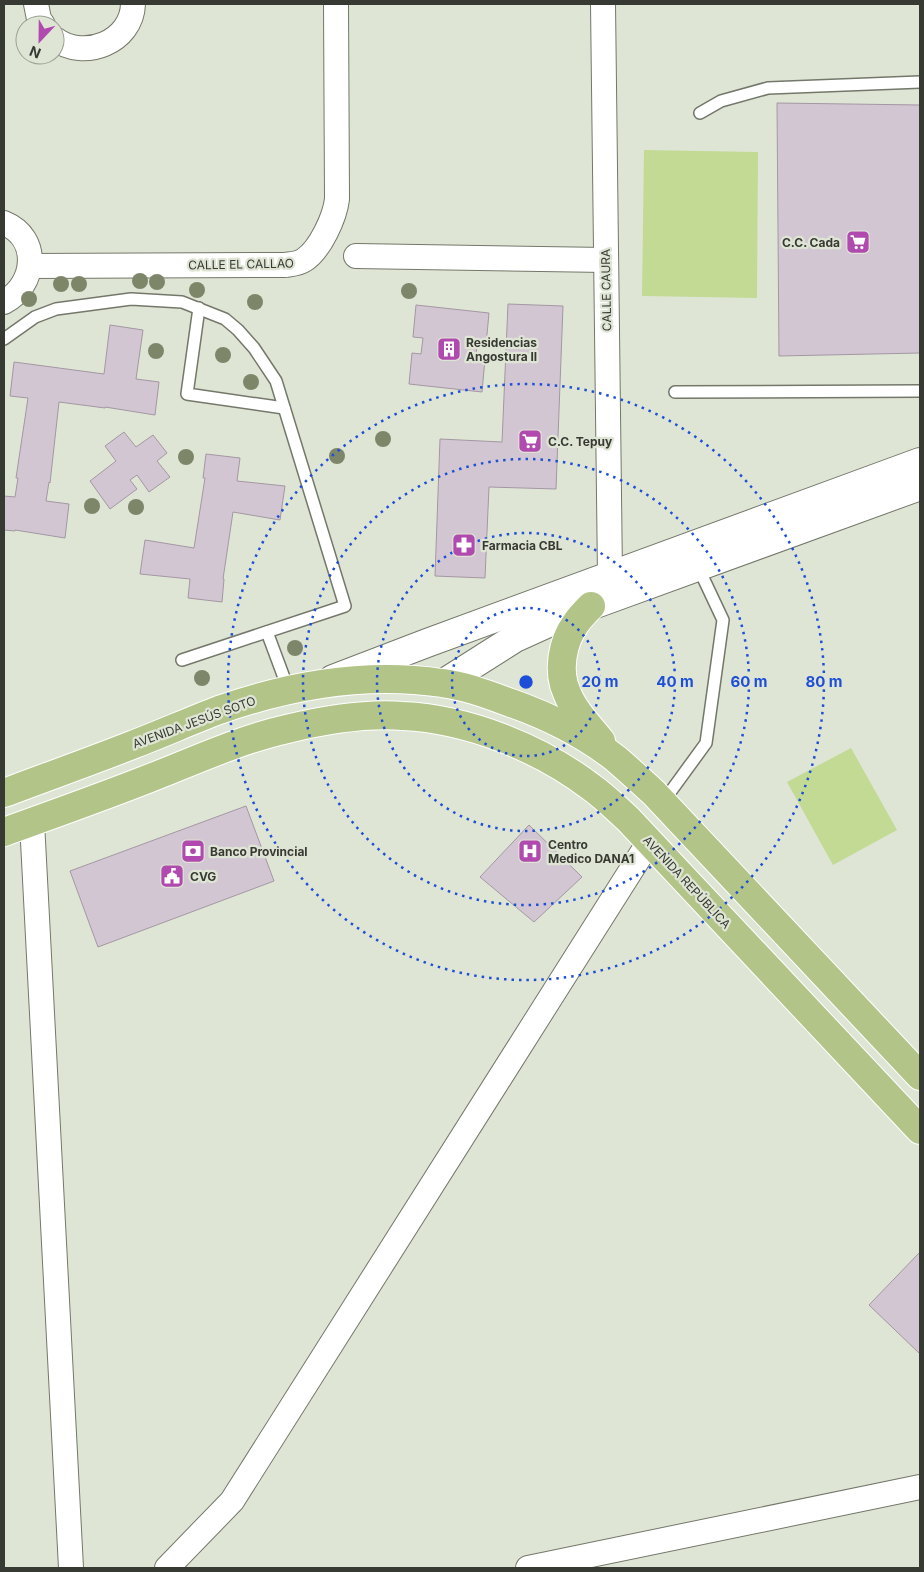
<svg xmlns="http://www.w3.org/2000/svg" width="924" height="1572" viewBox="0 0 924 1572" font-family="Inter,sans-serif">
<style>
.park{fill:#c2da94}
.building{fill:#d3c6d3;stroke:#a397a3}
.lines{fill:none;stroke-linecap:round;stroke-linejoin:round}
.service-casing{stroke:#73786a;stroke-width:14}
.minor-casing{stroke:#73786a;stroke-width:26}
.tertiary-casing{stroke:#73786a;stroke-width:30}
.primary-casing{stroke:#fff;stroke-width:30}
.service{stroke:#fff;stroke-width:11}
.minor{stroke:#fff;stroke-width:24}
.tertiary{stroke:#fff;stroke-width:28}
.primary{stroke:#b3c489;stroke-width:28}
.tree{fill:#7e866a}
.ring{fill:none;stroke:#1d4ed8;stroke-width:2.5;stroke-dasharray:2.5 5}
.labels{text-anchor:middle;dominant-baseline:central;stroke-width:4.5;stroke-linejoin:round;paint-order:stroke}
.poi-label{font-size:12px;font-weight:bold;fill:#373a33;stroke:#dfe5d5;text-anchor:start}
.street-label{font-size:12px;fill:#373a33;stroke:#dfe5d5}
.centre{fill:#1d4ed8;stroke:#dfe5d5;stroke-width:2.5}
.ring-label{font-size:15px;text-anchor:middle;font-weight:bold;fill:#1d4ed8;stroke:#dfe5d5;stroke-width:4.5;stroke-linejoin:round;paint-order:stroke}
</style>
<rect width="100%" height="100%" fill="#dfe5d5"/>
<g class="park">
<path d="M644,150L758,152L757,298L642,296Z"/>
<path d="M851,748L897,830L833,865L787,782Z"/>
</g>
<g class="building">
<path d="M777,103L920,105V353L779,356Z"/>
<path d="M508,304L563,306L556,489L489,487L485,578L435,576L440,439L502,442Z"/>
<path d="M416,305L489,313L486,345L477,343L476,359H485L482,392L409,384L412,353L421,354L423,338L413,337Z"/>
<path d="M110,325L143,330L136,379L159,382L155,415L105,407V408L59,402L50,483L49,482L46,501L69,504L65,538L15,530V531L4,530V496L15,497L18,478H16L28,398L10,396L14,362L104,374Z"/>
<path d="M124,432L136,447L153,435L167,453L157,461L170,477L149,492L137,475L130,480L137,489L110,509L90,481L116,461L105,446Z"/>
<path d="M206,454L240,458L237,481L285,486L280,520L233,512L223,579H224L222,602L188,598L190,579L140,574L145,540L194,548L205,478H203Z"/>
<path d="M246,806L274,881L98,947L70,871Z"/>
<path d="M529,825L582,877L534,922L480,877Z"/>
<path d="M920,1252V1354L869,1305Z"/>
</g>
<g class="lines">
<g class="service-casing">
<g id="service">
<path d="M700,113L721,101L768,88L920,82"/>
<path d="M199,308L187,394L284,408"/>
<path d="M4,339L35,317L56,309L131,299L182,302L225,319L238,330L254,348L276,381L345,606L182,660"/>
<path d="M675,392L920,391"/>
<path d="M267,632L289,691"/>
<path d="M663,802L706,743L723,620L698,567"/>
</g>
</g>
<g class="minor-casing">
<g id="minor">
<path d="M36,4L39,19L43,25"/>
<path d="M603,4L610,576"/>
<path d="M55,39C84,61 132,42 133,4"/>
<path d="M4,223C41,238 36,285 4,302"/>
<path d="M356,256L606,260"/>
<path d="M30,266L285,265C292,264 298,264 304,260C320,250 335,217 337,199L336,4"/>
<path d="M32,822L71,1568"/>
<path d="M167,1568L232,1501L649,842"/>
<path d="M528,1568L920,1487"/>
</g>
</g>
<g class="tertiary-casing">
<g id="tertiary">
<path d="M333,679L427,643L920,462"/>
<path d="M444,683L515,638L568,614L920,486"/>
</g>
</g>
<g class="primary-casing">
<g id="primary">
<path d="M591,606C586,611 580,617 576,623C562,642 557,672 567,693C574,711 589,726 601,741"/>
<path d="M4,793C46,777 89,762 132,745C161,734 190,721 219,710C290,685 368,672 442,683C466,686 489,695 511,703C548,716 584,734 615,758C628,769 641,781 654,793L920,1076"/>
<path d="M4,832C51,815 99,798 145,780C192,762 238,740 287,729C324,720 365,713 403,716C468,719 540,748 591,787C604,796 616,808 628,819L920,1130"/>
</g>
</g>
<use href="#service" class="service"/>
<use href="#minor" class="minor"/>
<use href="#tertiary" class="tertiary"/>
<use href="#primary" class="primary"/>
</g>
<g class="tree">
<circle cx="140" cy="281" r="8"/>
<circle cx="157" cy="282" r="8"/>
<circle cx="61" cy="284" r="8"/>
<circle cx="79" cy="284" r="8"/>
<circle cx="197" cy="290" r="8"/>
<circle cx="409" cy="291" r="8"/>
<circle cx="29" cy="299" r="8"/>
<circle cx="255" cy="302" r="8"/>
<circle cx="156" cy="351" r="8"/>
<circle cx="223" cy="355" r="8"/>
<circle cx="251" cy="382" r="8"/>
<circle cx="383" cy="439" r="8"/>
<circle cx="337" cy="456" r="8"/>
<circle cx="186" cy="457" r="8"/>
<circle cx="92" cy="506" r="8"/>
<circle cx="136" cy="507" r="8"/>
<circle cx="295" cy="648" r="8"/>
<circle cx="202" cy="678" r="8"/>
</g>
<g class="ring">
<circle cx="526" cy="682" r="74"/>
<circle cx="526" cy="682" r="149"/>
<circle cx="526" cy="682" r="223"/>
<circle cx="526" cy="682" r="298"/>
</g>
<defs>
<g id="supermarket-square" transform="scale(1.25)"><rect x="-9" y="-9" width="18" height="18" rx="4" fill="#b04aaf" stroke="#dfe5d5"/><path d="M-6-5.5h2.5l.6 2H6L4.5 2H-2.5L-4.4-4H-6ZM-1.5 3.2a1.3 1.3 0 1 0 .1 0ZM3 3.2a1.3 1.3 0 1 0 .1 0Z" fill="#fff"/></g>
<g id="building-square" transform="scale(1.25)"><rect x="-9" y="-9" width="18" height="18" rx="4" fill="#b04aaf" stroke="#dfe5d5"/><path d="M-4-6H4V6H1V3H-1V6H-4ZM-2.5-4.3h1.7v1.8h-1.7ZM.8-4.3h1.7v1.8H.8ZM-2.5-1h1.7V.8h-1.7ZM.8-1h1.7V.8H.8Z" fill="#fff"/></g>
<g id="pharmacy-square" transform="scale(1.25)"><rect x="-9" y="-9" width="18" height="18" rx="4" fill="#b04aaf" stroke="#dfe5d5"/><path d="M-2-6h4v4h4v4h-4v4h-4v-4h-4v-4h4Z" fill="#fff"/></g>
<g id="bank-square" transform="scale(1.25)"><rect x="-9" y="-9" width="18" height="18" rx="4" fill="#b04aaf" stroke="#dfe5d5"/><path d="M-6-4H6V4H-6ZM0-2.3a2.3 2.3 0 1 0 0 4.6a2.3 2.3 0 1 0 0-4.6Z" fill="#fff"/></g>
<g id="hospital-square" transform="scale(1.25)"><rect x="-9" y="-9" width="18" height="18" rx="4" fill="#b04aaf" stroke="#dfe5d5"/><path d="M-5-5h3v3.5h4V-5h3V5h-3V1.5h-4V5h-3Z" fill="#fff"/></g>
<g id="civic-square" transform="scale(1.25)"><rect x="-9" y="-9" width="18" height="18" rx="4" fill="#b04aaf" stroke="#dfe5d5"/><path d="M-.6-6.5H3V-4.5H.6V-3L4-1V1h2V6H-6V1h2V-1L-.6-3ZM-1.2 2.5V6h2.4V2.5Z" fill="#fff"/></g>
</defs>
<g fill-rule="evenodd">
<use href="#supermarket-square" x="858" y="242"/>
<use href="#building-square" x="449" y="349"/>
<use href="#supermarket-square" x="530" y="441"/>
<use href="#pharmacy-square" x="464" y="545"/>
<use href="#bank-square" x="193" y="851"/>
<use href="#hospital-square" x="530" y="851"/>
<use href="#civic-square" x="172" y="876"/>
</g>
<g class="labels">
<g class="poi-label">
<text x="840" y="242" text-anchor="end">C.C. Cada</text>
<text x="466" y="342">Residencias<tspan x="466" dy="14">Angostura II</tspan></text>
<text x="548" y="441">C.C. Tepuy</text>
<text x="482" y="545">Farmacia CBL</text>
<text x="548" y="844">Centro<tspan x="548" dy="14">Medico DANA1</tspan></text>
<text x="210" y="851">Banco Provincial</text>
<text x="190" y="876">CVG</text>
</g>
<g class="street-label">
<text transform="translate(241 264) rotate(-1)">CALLE EL CALLAO</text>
<text transform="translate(606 290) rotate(-91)">CALLE CAURA</text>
<text transform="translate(194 722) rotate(-20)">AVENIDA JESÚS SOTO</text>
<text transform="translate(687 882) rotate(47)">AVENIDA REPÚBLICA</text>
</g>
</g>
<circle cx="526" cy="682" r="8" class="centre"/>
<g class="ring-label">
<text x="600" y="687">20 m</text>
<text x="675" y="687">40 m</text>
<text x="749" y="687">60 m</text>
<text x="824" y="687">80 m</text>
</g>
<rect width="924" height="1572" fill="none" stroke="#373a33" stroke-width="10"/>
<g transform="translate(40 40) rotate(202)"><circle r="24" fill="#dfe5d5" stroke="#9ca194"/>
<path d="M0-4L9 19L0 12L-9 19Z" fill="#b04aaf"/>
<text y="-8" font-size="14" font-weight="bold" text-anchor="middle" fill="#373a33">N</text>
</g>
</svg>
